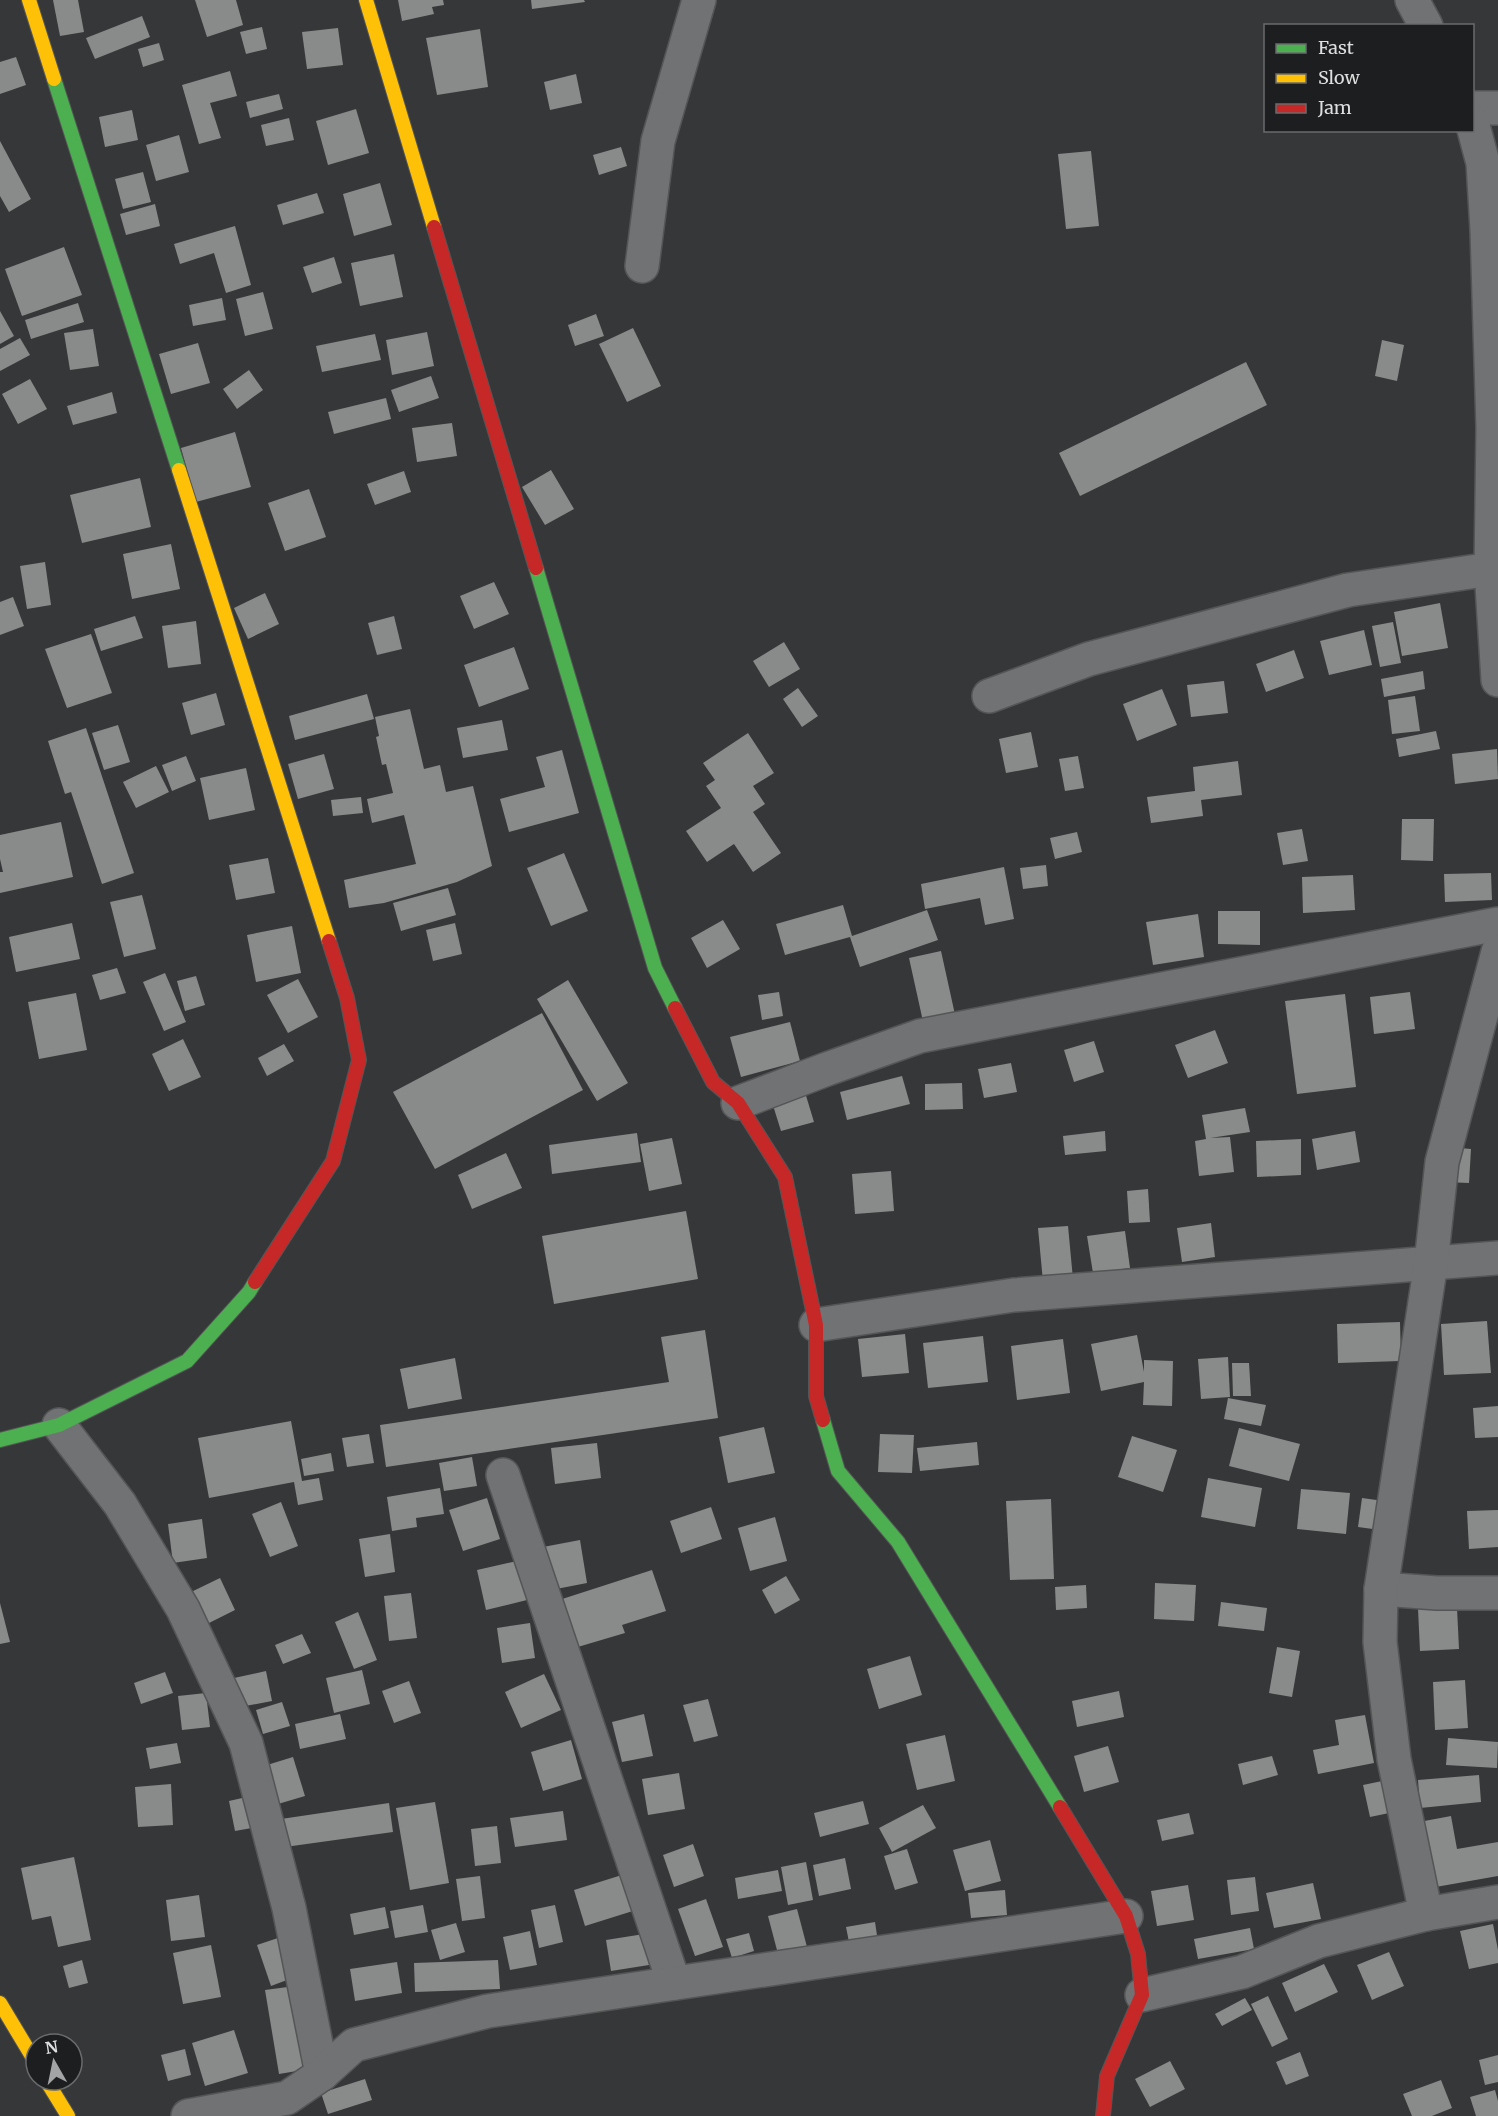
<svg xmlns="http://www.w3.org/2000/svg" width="1498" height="2116" viewBox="0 0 1498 2116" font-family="Merriweather,serif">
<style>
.building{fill:#898a8a}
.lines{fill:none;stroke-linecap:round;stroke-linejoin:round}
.street-casing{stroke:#545556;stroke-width:36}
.fast-casing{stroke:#545556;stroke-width:16}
.slow-casing{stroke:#545556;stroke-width:16}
.jam-casing{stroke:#545556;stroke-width:16}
.street{stroke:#717273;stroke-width:33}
.fast{stroke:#4caf50;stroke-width:14}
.slow{stroke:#ffc107;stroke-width:14}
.jam{stroke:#c62828;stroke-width:14}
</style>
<rect width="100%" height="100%" fill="#363738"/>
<g class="building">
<path d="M53,0H78L84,32L60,36Z"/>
<path d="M195,0H236L243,25L207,37Z"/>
<path d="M398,0H443L444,5L432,7L434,14L402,21Z"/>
<path d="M531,0H584L585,2L532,9Z"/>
<path d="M142,16L150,37L95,59L86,38Z"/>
<path d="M262,27L267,49L246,54L240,32Z"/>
<path d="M338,28L343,65L307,69L302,32Z"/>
<path d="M480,29L488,87L437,95L426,38Z"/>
<path d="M159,43L164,60L143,67L138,49Z"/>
<path d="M16,57L26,85L0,94V62Z"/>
<path d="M230,71L237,96L210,103L221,138L199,144L182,85Z"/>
<path d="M576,74L582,103L550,110L544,82Z"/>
<path d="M279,94L283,109L250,118L246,102Z"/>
<path d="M356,109L369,153L328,165L316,121Z"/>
<path d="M132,110L138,140L105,147L99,117Z"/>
<path d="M289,118L294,140L266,146L261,125Z"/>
<path d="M179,135L189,172L156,181L146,145Z"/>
<path d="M0,141L31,199L9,212L0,196Z"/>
<path d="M621,147L627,166L599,175L593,155Z"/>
<path d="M1091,151L1099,226L1066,229L1058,154Z"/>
<path d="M143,172L151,202L123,209L115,179Z"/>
<path d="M380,183L392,225L354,236L343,194Z"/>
<path d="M317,193L324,213L283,225L277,205Z"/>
<path d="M155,204L160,226L126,235L120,214Z"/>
<path d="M235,226L251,285L226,293L214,253L180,264L174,244Z"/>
<path d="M64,247L82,295L22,316L5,269Z"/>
<path d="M394,254L403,297L360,306L351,263Z"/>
<path d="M334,257L342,283L312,293L303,267Z"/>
<path d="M263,292L273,329L245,336L236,299Z"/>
<path d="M222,298L226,320L193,326L189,305Z"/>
<path d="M78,303L84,322L31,339L25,320Z"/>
<path d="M0,311L14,336L0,344Z"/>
<path d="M596,314L604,336L575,346L568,325Z"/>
<path d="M633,328L661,386L627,402L599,344Z"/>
<path d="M93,329L99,366L70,370L64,333Z"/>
<path d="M427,332L434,366L392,375L386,340Z"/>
<path d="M375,334L381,360L322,372L316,346Z"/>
<path d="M20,338L30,355L0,371V349Z"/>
<path d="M1382,340L1404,345L1397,381L1375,376Z"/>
<path d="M198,343L210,383L171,394L159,354Z"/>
<path d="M1246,362L1267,405L1080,496L1059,453Z"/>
<path d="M249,370L263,390L237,409L223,389Z"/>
<path d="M431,376L439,398L399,412L391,390Z"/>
<path d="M30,379L47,409L18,424L2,394Z"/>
<path d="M112,392L117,413L73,425L67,406Z"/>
<path d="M386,398L391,419L334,434L328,412Z"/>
<path d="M452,423L457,456L417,462L412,428Z"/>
<path d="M235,432L251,487L196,502L181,448Z"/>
<path d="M551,470L574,509L545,525L522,487Z"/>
<path d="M404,471L411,492L375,505L367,484Z"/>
<path d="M140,478L151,527L82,543L70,495Z"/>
<path d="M309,489L326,537L285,551L268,503Z"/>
<path d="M171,544L180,589L132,599L123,554Z"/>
<path d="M45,562L51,605L27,609L20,566Z"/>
<path d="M494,582L509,614L474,629L460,596Z"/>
<path d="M265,593L279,624L248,639L234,608Z"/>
<path d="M13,597L24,626L0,635V602Z"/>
<path d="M1440,603L1448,648L1402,656L1394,612Z"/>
<path d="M135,616L143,638L101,651L94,629Z"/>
<path d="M394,616L402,649L377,655L368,623Z"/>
<path d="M196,621L201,664L168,668L162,626Z"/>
<path d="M1393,622L1401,663L1380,667L1372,626Z"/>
<path d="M1364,630L1372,665L1329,675L1320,641Z"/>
<path d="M91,634L112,693L67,708L45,649Z"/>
<path d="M784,642L800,669L769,687L753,661Z"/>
<path d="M514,647L529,689L479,707L464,665Z"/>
<path d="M1294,650L1304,678L1266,692L1256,664Z"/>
<path d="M1423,671L1425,689L1384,697L1381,679Z"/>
<path d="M1224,681L1228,713L1191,717L1187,685Z"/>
<path d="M798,688L818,716L802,727L783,699Z"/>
<path d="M1162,689L1177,725L1137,741L1123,704Z"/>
<path d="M216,693L225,725L191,735L182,703Z"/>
<path d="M367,694L374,719L295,740L289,716Z"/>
<path d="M1415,696L1420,731L1392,734L1388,700Z"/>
<path d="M410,709L424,769L440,765L446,792L473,786L492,866L457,882L384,903L349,908L344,880L416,864L404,815L372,823L367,799L393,793L386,764L382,765L376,737L379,736L375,717Z"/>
<path d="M502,720L508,750L463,758L457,728Z"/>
<path d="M118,725L130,762L104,770L92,733Z"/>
<path d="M86,728L134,873L102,884L71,792L65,794L48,741Z"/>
<path d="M1436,731L1440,749L1399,757L1396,739Z"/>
<path d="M1031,732L1038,767L1006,773L999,739Z"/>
<path d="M748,733L774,773L753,786L765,804L753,812L781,853L753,872L734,844L707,862L686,831L721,808L706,786L715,780L703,763Z"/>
<path d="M1497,749L1498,779L1455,784L1452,754Z"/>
<path d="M562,750L579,813L509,832L500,799L545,787L536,757Z"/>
<path d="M324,754L334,789L298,799L288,764Z"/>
<path d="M186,756L196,781L172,791L162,765Z"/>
<path d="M1078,756L1084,788L1065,791L1059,759Z"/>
<path d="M1238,761L1242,795L1201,800L1203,816L1151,823L1147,797L1195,791L1193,767Z"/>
<path d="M156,766L169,792L136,808L123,782Z"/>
<path d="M246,768L255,810L209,820L200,778Z"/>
<path d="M361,797L363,813L333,816L331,800Z"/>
<path d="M1402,819H1434L1433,861L1401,860Z"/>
<path d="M61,822L73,877L0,893V872H3L0,859V835Z"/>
<path d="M1302,829L1308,861L1283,865L1277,833Z"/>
<path d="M1077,832L1082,852L1055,859L1050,838Z"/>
<path d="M564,853L588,911L551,926L527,868Z"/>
<path d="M268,858L275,893L236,900L229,865Z"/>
<path d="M1046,865L1048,886L1023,889L1020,868Z"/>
<path d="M1004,867L1014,919L985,925L980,898L925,909L921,884Z"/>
<path d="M1491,873L1492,900L1445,902L1444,874Z"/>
<path d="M1353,875L1355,910L1303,913L1302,877Z"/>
<path d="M448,888L456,915L401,931L393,903Z"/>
<path d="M142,895L156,949L124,957L110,902Z"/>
<path d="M843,905L852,936L927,910L938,940L860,967L850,937L785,955L776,924Z"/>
<path d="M1218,911H1260V945L1218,944Z"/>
<path d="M1198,914L1204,957L1153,965L1146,922Z"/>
<path d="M723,920L740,949L707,968L691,938Z"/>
<path d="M72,923L80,959L16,972L9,937Z"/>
<path d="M455,923L462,954L433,961L426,930Z"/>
<path d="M292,926L301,973L256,982L247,935Z"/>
<path d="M941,951L956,1019L924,1026L909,958Z"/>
<path d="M117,968L126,993L100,1000L92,975Z"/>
<path d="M165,973L186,1022L164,1031L143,982Z"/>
<path d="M196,976L205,1005L185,1011L177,981Z"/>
<path d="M298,979L318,1017L288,1033L267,995Z"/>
<path d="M568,980L628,1083L597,1101L537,999Z"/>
<path d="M779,992L783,1016L762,1020L758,995Z"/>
<path d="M1410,992L1415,1029L1374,1034L1370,997Z"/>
<path d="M76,993L87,1050L39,1059L28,1002Z"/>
<path d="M1345,994L1356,1087L1297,1094L1285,1001Z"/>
<path d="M542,1013L583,1090L435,1169L393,1092Z"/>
<path d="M790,1022L800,1061L741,1077L730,1037Z"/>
<path d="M1215,1030L1228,1063L1188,1078L1175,1045Z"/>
<path d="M183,1039L201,1077L169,1091L152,1054Z"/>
<path d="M1094,1041L1104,1072L1074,1082L1064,1050Z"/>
<path d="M284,1044L294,1061L267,1076L258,1058Z"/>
<path d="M1011,1063L1017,1092L984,1098L978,1069Z"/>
<path d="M902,1076L910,1104L847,1120L840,1092Z"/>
<path d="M962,1083L963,1109L925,1110V1084Z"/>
<path d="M804,1089L814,1122L781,1131L771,1099Z"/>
<path d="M1245,1108L1250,1132L1210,1138L1230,1137L1234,1172L1199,1176L1195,1141L1206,1139L1202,1115Z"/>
<path d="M1105,1131L1106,1151L1065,1155L1063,1136Z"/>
<path d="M1355,1131L1360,1162L1317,1170L1312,1139Z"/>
<path d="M637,1133L641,1162L552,1174L549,1145Z"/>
<path d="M672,1138L682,1184L649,1191L640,1144Z"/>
<path d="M1301,1139V1175L1257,1177L1256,1141Z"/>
<path d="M1448,1147L1471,1149L1469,1183L1445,1182Z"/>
<path d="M506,1153L522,1188L472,1209L458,1175Z"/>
<path d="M891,1171L894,1211L855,1214L852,1174Z"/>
<path d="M1148,1189L1150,1222L1129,1223L1127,1191Z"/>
<path d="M686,1211L698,1279L554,1304L542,1236Z"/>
<path d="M1211,1223L1215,1257L1182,1262L1177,1228Z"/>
<path d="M1068,1226L1073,1279L1043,1282L1038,1228Z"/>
<path d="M1125,1231L1130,1268L1093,1273L1087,1236Z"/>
<path d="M1487,1321L1491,1373L1444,1375L1441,1324Z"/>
<path d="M1400,1322L1401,1361L1338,1363L1337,1324Z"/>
<path d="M705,1330L718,1418L386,1467L380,1425L669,1382L661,1337Z"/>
<path d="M905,1334L909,1373L862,1377L858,1339Z"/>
<path d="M1137,1335L1144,1372V1360L1173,1361L1172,1406L1143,1405L1144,1382L1101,1391L1091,1344Z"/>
<path d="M983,1336L988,1382L928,1388L923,1343Z"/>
<path d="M1063,1339L1070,1393L1017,1400L1011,1346Z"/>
<path d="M1228,1357L1230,1397L1201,1399L1198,1359Z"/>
<path d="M455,1358L462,1399L408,1409L400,1369Z"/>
<path d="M1232,1363H1249L1251,1396H1233Z"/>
<path d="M1228,1398L1266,1405L1261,1426L1224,1419Z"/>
<path d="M1498,1406V1437L1475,1438L1473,1408Z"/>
<path d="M291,1421L302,1481L319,1478L323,1500L298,1505L294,1482L209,1498L198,1438Z"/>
<path d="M764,1427L775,1473L728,1483L719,1437Z"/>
<path d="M1239,1428L1300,1444L1289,1481L1229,1466Z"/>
<path d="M369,1434L374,1463L347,1467L342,1438Z"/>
<path d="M880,1434L914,1435L912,1473L878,1472Z"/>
<path d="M1132,1436L1177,1450L1163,1492L1118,1477Z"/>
<path d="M977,1442L979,1465L920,1471L917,1448Z"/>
<path d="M597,1443L601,1478L555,1484L551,1448Z"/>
<path d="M331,1453L334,1471L304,1476L301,1459Z"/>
<path d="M472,1457L477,1486L444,1491L439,1463Z"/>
<path d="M1208,1478L1262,1488L1255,1527L1201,1517Z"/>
<path d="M440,1488L444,1514L416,1518L417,1527L392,1531L387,1497Z"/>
<path d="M1301,1489L1350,1493L1346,1534L1297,1529Z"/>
<path d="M487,1498L500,1539L463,1551L449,1510Z"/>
<path d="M1362,1498L1384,1501L1380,1530L1358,1527Z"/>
<path d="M1051,1499L1054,1579L1010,1580L1006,1501Z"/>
<path d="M281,1502L298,1546L270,1557L252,1514Z"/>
<path d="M711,1507L722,1539L681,1553L670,1521Z"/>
<path d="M1498,1510V1547L1469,1549L1467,1511Z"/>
<path d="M775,1517L787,1561L750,1571L738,1528Z"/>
<path d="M202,1519L207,1558L173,1563L168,1524Z"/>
<path d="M390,1534L395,1572L365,1577L359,1539Z"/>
<path d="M580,1540L587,1583L551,1590L543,1547Z"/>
<path d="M517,1561L527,1600L486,1610L477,1570Z"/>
<path d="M652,1570L666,1611L622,1625L625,1633L571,1649L556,1601Z"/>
<path d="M786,1576L800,1600L775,1614L762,1590Z"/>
<path d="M220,1578L235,1610L203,1626L187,1594Z"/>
<path d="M1155,1583L1196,1585L1194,1621L1154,1619Z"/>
<path d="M1086,1585L1087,1608L1056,1610L1055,1587Z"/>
<path d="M411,1593L417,1638L389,1641L384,1596Z"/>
<path d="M1221,1602L1267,1608L1264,1631L1218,1626Z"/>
<path d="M0,1603L10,1642L0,1644Z"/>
<path d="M1457,1608L1459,1649L1420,1651L1418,1609Z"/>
<path d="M358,1612L377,1660L354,1669L335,1622Z"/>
<path d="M530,1623L535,1658L502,1663L497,1628Z"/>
<path d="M302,1634L311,1653L283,1664L275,1645Z"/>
<path d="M1277,1647L1300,1651L1292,1697L1269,1693Z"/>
<path d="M910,1656L922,1695L879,1709L867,1669Z"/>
<path d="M362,1670L370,1704L334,1713L326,1678Z"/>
<path d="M266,1671L272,1701L240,1707L234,1678Z"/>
<path d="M165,1672L173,1693L141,1704L134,1683Z"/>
<path d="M544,1674L561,1710L521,1728L505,1692Z"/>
<path d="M1465,1680L1468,1728L1435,1730L1433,1682Z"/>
<path d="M409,1681L421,1713L394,1723L382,1691Z"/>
<path d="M1119,1691L1124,1717L1077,1727L1072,1701Z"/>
<path d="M206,1693L210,1727L182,1730L178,1696Z"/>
<path d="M708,1699L718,1736L694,1742L683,1705Z"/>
<path d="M282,1702L290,1726L263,1734L256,1710Z"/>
<path d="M340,1714L346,1739L300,1749L295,1724Z"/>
<path d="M644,1714L653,1756L622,1762L612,1722Z"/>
<path d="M1365,1715L1374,1763L1318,1774L1313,1750L1339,1745L1335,1720Z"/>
<path d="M945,1735L955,1781L917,1790L906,1744Z"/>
<path d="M1448,1738L1498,1742L1497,1768L1446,1765Z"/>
<path d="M571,1740L582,1779L543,1791L531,1752Z"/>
<path d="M177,1743L181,1763L150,1769L146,1748Z"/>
<path d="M1108,1746L1119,1782L1084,1792L1074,1756Z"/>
<path d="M1272,1756L1278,1775L1243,1785L1238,1764Z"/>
<path d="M293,1757L305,1796L278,1804L267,1765Z"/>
<path d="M679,1773L685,1809L648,1815L642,1779Z"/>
<path d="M1479,1775L1481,1802L1420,1808L1418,1780Z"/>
<path d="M1387,1780L1394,1812L1370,1817L1363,1785Z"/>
<path d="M171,1784L173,1825L138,1827L135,1787Z"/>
<path d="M251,1796L258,1827L235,1831L229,1801Z"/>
<path d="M863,1801L869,1824L820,1837L814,1813Z"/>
<path d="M435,1802L449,1883L410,1890L396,1808Z"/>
<path d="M389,1803L393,1832L285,1847L281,1819Z"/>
<path d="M923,1805L936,1828L892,1852L879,1828Z"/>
<path d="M563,1811L567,1840L515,1847L510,1818Z"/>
<path d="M1189,1813L1194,1834L1162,1841L1157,1820Z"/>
<path d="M1451,1816L1457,1849L1498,1842V1876L1430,1888L1419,1822Z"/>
<path d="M497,1826L501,1863L475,1866L471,1829Z"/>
<path d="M990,1840L1001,1881L965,1891L953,1850Z"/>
<path d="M693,1844L704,1876L674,1887L663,1855Z"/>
<path d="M907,1849L918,1883L895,1890L884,1856Z"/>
<path d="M74,1857L91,1940L58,1947L51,1916L32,1920L21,1868Z"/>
<path d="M845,1858L851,1889L819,1896L813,1865Z"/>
<path d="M806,1862L813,1900L788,1905L781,1867Z"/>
<path d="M778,1870L782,1891L738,1899L735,1878Z"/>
<path d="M625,1874L636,1910L585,1926L574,1890Z"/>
<path d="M480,1876L485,1918L462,1921L456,1879Z"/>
<path d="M1255,1877L1259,1911L1231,1915L1227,1880Z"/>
<path d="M1313,1883L1321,1919L1274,1928L1266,1893Z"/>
<path d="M1188,1885L1194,1920L1157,1926L1151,1891Z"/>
<path d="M1005,1890L1007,1915L971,1918L968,1893Z"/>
<path d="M199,1895L205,1937L171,1941L166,1900Z"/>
<path d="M706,1899L723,1947L695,1956L678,1909Z"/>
<path d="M423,1905L428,1932L395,1938L390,1911Z"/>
<path d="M555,1905L563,1942L539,1948L531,1910Z"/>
<path d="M385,1907L389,1928L354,1935L350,1914Z"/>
<path d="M797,1909L807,1947L778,1954L768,1916Z"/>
<path d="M875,1922L878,1942L850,1947L846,1927Z"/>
<path d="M456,1923L465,1952L440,1960L431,1930Z"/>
<path d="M1493,1924L1498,1950V1963L1469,1969L1460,1931Z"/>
<path d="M1250,1928L1254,1949L1198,1959L1194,1939Z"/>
<path d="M530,1931L537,1965L510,1970L503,1937Z"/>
<path d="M749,1933L754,1951L732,1958L726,1939Z"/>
<path d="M644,1934L649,1965L611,1971L606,1940Z"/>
<path d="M281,1937L295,1977L271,1986L257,1945Z"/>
<path d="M211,1945L221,1997L183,2004L173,1953Z"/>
<path d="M1389,1952L1404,1986L1372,2000L1357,1965Z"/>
<path d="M82,1960L88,1983L69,1988L63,1966Z"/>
<path d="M498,1960L500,1989L415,1992L414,1963Z"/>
<path d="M397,1962L402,1993L355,2001L350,1969Z"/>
<path d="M1324,1964L1338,1992L1295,2012L1282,1983Z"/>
<path d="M295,1986L309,2069L279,2074L265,1990Z"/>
<path d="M1268,1996L1288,2039L1272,2047L1251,2004Z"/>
<path d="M1245,1998L1252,2010L1222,2026L1215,2014Z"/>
<path d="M234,2030L248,2073L205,2086L192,2043Z"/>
<path d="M185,2049L191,2075L168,2081L161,2055Z"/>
<path d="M1300,2052L1309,2076L1286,2085L1276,2062Z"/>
<path d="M1498,2055V2082L1485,2085L1479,2060Z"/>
<path d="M1170,2061L1185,2089L1150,2107L1135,2079Z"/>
<path d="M365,2079L372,2100L328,2114L321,2093Z"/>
<path d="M1441,2080L1452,2108L1432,2116H1412L1403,2094Z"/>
<path d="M1495,2090L1498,2101V2116H1476L1470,2097Z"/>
</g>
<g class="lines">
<g class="street-casing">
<g id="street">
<path d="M1412,0L1426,26"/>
<path d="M1472,108H1498"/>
<path d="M642,266L658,141L699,0"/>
<path d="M1491,569L1498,680"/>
<path d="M989,696L1089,659L1348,590L1491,569L1493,428L1487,230L1483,163L1472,122"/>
<path d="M738,1103L827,1069L920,1036L1498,924"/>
<path d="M816,1325L1014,1295L1498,1258"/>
<path d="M59,1425L120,1504L183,1609L246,1743L289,1908L322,2074"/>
<path d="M503,1475L674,1983"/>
<path d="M1381,1589L1437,1593H1498"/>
<path d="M1426,1914L1394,1759L1380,1642L1381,1589L1431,1263L1442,1162L1498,952"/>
<path d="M1142,1995L1242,1972L1319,1941L1426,1914L1498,1902"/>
<path d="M188,2116L287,2098L322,2074L354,2045L488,2011L1126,1916"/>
</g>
</g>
<g class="fast-casing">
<g id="fast">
<path d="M54,79L179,470"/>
<path d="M536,568L655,968L675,1008"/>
<path d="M823,1420L838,1471L898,1542L1060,1807"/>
<path d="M0,1440L59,1425L187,1361L249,1292L255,1282"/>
</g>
</g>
<g class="slow-casing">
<g id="slow">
<path d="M29,0L54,79"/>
<path d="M366,0L434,227"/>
<path d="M179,470L329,941"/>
<path d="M0,2003L36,2063"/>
<path d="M46,2080L68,2116"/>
</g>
</g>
<g class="jam-casing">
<g id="jam">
<path d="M434,227L536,568"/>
<path d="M675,1008L713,1082L738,1103L785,1177L816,1325V1396L823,1420"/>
<path d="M255,1282L333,1161L359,1060L347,998L329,941"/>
<path d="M1060,1807L1126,1916L1138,1954L1142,1995L1107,2076L1103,2116"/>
</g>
</g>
<use href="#street" class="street"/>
<use href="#fast" class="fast"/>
<use href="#slow" class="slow"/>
<use href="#jam" class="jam"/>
</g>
<rect x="1264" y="24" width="210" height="108" fill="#1d1e1f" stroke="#6a6b6c" stroke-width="1.5"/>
<rect x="1276" y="44" width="30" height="9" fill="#4caf50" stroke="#6a6b6c" stroke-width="1.5"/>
<text x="1318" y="54" font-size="18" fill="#dedfe0">Fast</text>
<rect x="1276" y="74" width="30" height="9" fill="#ffc107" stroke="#6a6b6c" stroke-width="1.5"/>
<text x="1318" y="84" font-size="18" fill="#dedfe0">Slow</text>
<rect x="1276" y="104" width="30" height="9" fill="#c62828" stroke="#6a6b6c" stroke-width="1.5"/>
<text x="1318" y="114" font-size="18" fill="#dedfe0">Jam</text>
<g transform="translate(54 2062) rotate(351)"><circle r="28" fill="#1d1e1f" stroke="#6a6b6c" stroke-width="1.5"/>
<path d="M0-4.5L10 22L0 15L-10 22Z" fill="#a3a4a5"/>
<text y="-9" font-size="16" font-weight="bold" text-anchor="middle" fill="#dedfe0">N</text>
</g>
</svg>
